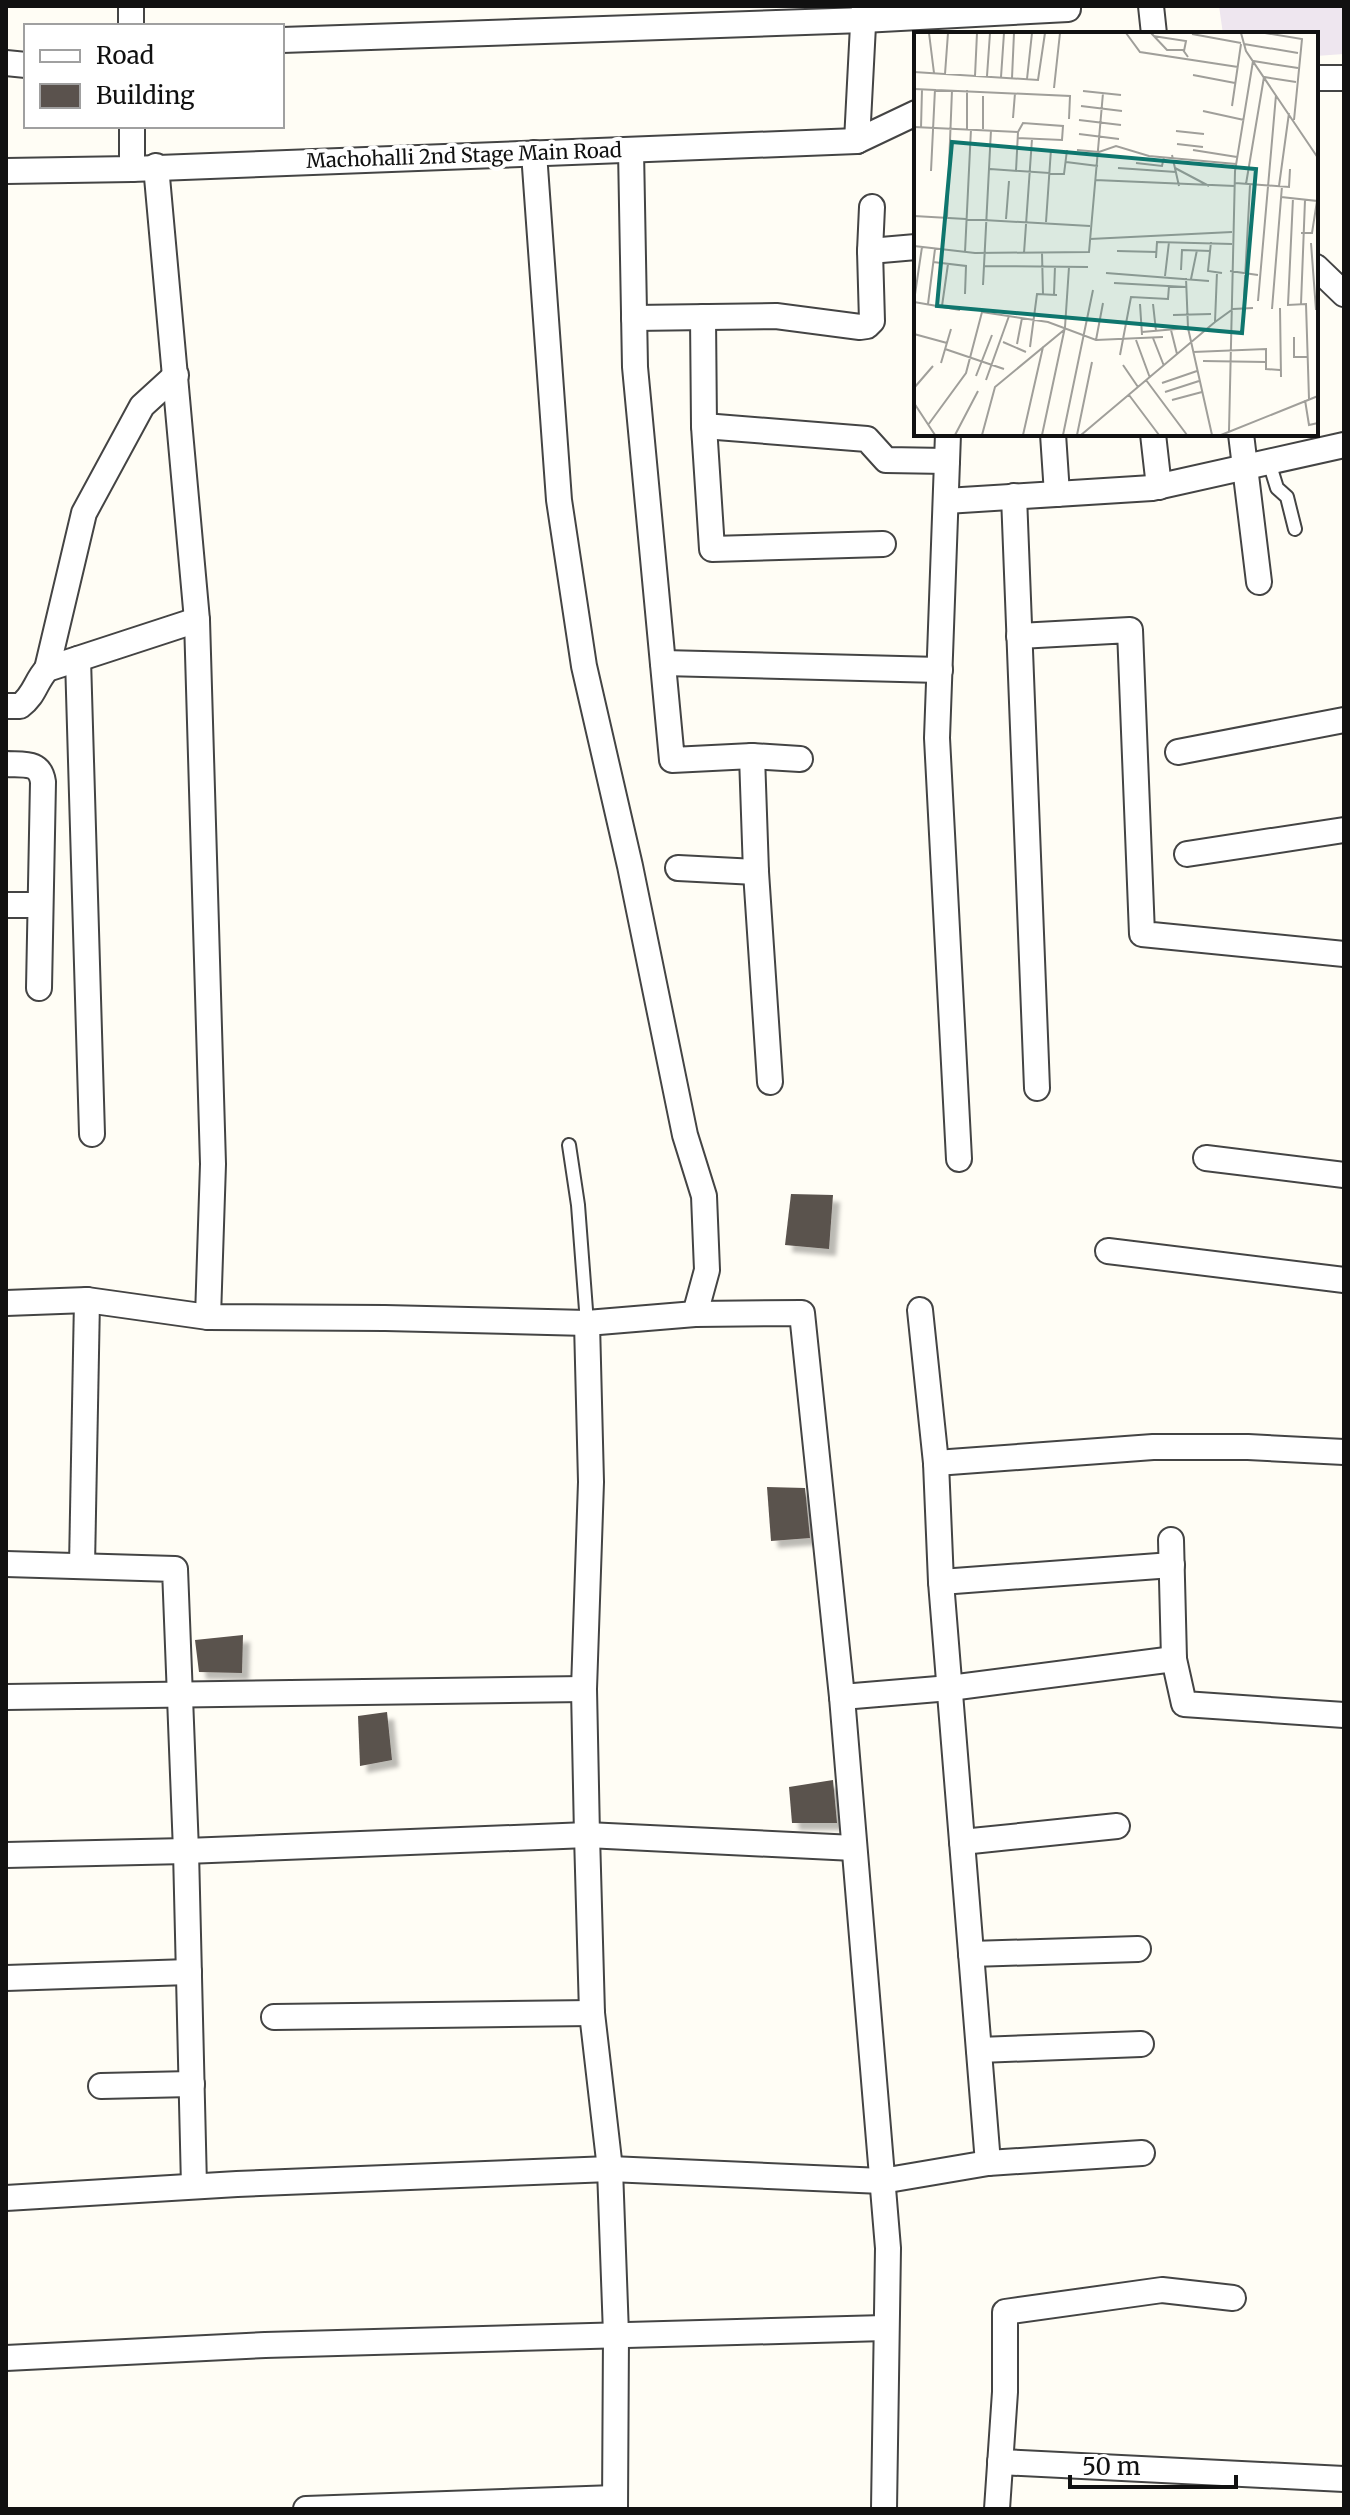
<svg xmlns="http://www.w3.org/2000/svg" width="1350" height="2515" viewBox="0 0 1350 2515" font-family="Merriweather,serif">
<style>
.industrial{fill:#eee6ef}
.building{fill:#5a524d;filter:url(#shadow)}
.lines{fill:none;stroke-linecap:round;stroke-linejoin:round}
.lane-casing{stroke:#444;stroke-width:16}
.street-casing{stroke:#444;stroke-width:28}
.lane{stroke:#fff;stroke-width:12}
.street{stroke:#fff;stroke-width:24}
.labels{text-anchor:middle;dominant-baseline:central;stroke-width:8;stroke-linejoin:round;paint-order:stroke}
.street-label{font-size:20px;fill:#111;stroke:#fff}
.inset-road{fill:none;stroke:#a09f9a;stroke-width:2}
.view{fill:#0f766e;fill-opacity:0.15;stroke:#0f766e;stroke-width:4}
.inset-edge{fill:none;stroke:#111;stroke-width:4}
</style>
<defs>
<filter id="shadow"><feDropShadow dx="7" dy="7" stdDeviation="2" flood-color="#0004"/></filter>
</defs>
<rect width="100%" height="100%" fill="#fffdf5"/>
<path class="industrial" d="M1219,6H1344V54L1316,56V34H1223Z"/>
<g class="building">
<path d="M791,1194L833,1195L829,1249L785,1245Z"/>
<path d="M767,1487L805,1488L810,1538L771,1541Z"/>
<path d="M243,1635L242,1673L199,1672L195,1640Z"/>
<path d="M387,1712L392,1760L360,1766L358,1716Z"/>
<path d="M833,1780L837,1823H792L789,1787Z"/>
</g>
<g class="lines">
<g class="lane-casing">
<g id="lane">
<path d="M1269,462L1277,488L1287,497L1295,529"/>
<path d="M569,1145L578,1205L587,1323"/>
</g>
</g>
<g class="street-casing">
<g id="street">
<path d="M131,6V26"/>
<path d="M1151,6L1154,34"/>
<path d="M282,40L863,20L1068,9"/>
<path d="M6,63L26,65"/>
<path d="M1316,78H1344"/>
<path d="M857,141L864,6"/>
<path d="M631,150L635,367L672,760L752,756L800,759"/>
<path d="M534,153L559,500L584,666L630,866L685,1135L704,1196L707,1270L695,1314"/>
<path d="M156,166L197,620L213,1164L208,1317"/>
<path d="M132,169V126"/>
<path d="M6,171L132,169L857,141L916,113"/>
<path d="M870,251L916,247"/>
<path d="M1316,267L1344,294"/>
<path d="M703,317L704,426L712,549L883,544"/>
<path d="M634,318L776,316L860,327L867,326L872,321L870,251L872,207"/>
<path d="M704,426L867,439L886,460L947,461"/>
<path d="M948,434L937,738L959,1159"/>
<path d="M1053,434L1057,494"/>
<path d="M1153,434L1159,487"/>
<path d="M1241,434L1259,582"/>
<path d="M1014,496L1037,1088"/>
<path d="M946,501L1152,488L1344,445"/>
<path d="M1019,636L1130,630L1142,934L1344,954"/>
<path d="M78,659L92,1134"/>
<path d="M663,663L940,670"/>
<path d="M47,669L84,513L142,406L176,375"/>
<path d="M6,706H20C35,695 35,682 47,669L197,620"/>
<path d="M1178,752L1344,720"/>
<path d="M752,756L756,872L770,1082"/>
<path d="M6,764C24,765 40,761 43,782L39,988"/>
<path d="M1187,854L1344,830"/>
<path d="M678,868L756,872"/>
<path d="M6,905H39"/>
<path d="M1206,1158L1344,1175"/>
<path d="M1108,1251L1344,1280"/>
<path d="M6,1303L87,1300L208,1317L385,1318L587,1323L695,1314L802,1313L842,1697L888,2248L884,2509"/>
<path d="M920,1310L936,1463L941,1582L988,2163"/>
<path d="M587,1323L591,1482L584,1689L587,1835L592,2013L610,2169L616,2334L615,2509"/>
<path d="M936,1463L1153,1447H1248L1344,1452"/>
<path d="M1171,1540L1174,1659L1184,1704L1344,1715"/>
<path d="M6,1564L175,1569L186,1851L194,2186"/>
<path d="M82,1566L87,1300"/>
<path d="M941,1582L1172,1565"/>
<path d="M6,1697L584,1689"/>
<path d="M842,1697L950,1688L1174,1659"/>
<path d="M962,1842L1117,1826"/>
<path d="M6,1855L186,1851L587,1835L854,1848"/>
<path d="M971,1954L1138,1949"/>
<path d="M6,1978L189,1972"/>
<path d="M274,2017L592,2013"/>
<path d="M979,2050L1141,2044"/>
<path d="M101,2086L192,2084"/>
<path d="M6,2198L237,2184L610,2169L882,2181L988,2163L1142,2153"/>
<path d="M6,2358L265,2345L885,2328"/>
<path d="M1000,2462L1344,2479"/>
<path d="M306,2509L615,2498"/>
<path d="M997,2509L1005,2392V2312L1162,2290L1233,2298"/>
</g>
</g>
<use href="#lane" class="lane"/>
<use href="#street" class="street"/>
</g>
<g class="labels">
<g class="street-label">
<text transform="translate(464 155) rotate(-2)">Machohalli 2nd Stage Main Road</text>
</g>
</g>
<g transform="translate(914 32)">
<rect width="404" height="404" fill="#fffdf5"/>
<path class="inset-road" d="M15,1L20,41M212,1L226,20L324,35M237,1L253,18H269L274,25M327,1L332,19L404,126M351,1L388,7L380,88M278,2L327,11M239,4L272,9L270,19M330,12L384,21M0,40L124,48L131,1M31,42L34,1M279,43L321,51M61,44L63,1M73,44L76,1M87,45L90,1M98,46L100,1M113,47L118,1M140,56L146,1M0,57L156,64L155,87M53,58V97M169,59L207,63M69,64V97M167,74L208,79M318,74L327,12M289,79L330,88M99,86L101,61M165,88L207,93M0,95L104,100L102,139M7,96L8,57M262,99L290,102M165,102L205,107M103,106L148,108L149,94L109,91L104,100M263,112L289,115M163,118L185,120L202,114L235,124L322,132M279,118L323,125M258,123L265,154M152,130L184,134M222,131L248,134L250,125M204,136L262,140M261,136L295,154M76,137L150,142L153,118M17,139L21,57M181,148L321,154M321,151L375,155L376,137M332,152L350,45L382,50M365,154L375,81M367,165L403,169L398,201H387M379,166L374,273L392,272L395,367M0,184L176,194M33,185L38,58M92,187L95,149M132,190L137,117M176,207L318,200M297,210L294,239L308,241M397,211L402,278M0,214L61,221L175,220L189,61M203,219L243,220M51,220L57,97M110,221L118,107M128,221L129,262M242,226L243,210L318,212M19,230L52,234L51,262M70,234L174,235M267,238L268,218L297,219M316,239L344,243M192,241L295,249M251,244L255,210M272,246L274,296L298,403M277,247L283,218M200,251L272,255M69,253L77,98M140,262L141,234M330,266L336,153M0,269L8,215M344,269L362,63M0,270L46,278M14,272L21,217M226,272L228,303M239,272L242,299M387,272L391,168M28,274L34,232M366,276L367,345M358,277L368,154M259,283L297,282M301,290L303,240M257,298L263,322M228,300L274,296M0,302L33,311M380,305V325H393M239,306L250,334M182,308L189,271M222,308L236,346M89,310L112,320M103,312L108,286M116,315L123,262L143,263M31,317L90,337M279,320L352,317V337L366,338M206,323L217,265L254,267L255,254M289,329L352,330M27,331L37,297M209,333L224,355M62,344L78,303M72,348L95,284M232,348L273,403M248,351L283,339M0,356L19,334M251,360L285,349M215,363L245,403M258,368L288,360M391,368L395,393L404,391M0,371L21,403M14,393L52,341L68,280L134,290L182,308L249,305M315,399L321,139L339,29L384,36M41,403L64,359M68,403L81,355L150,298M109,403L129,315M128,403L151,295L155,235M149,403L179,258M163,403L178,330M167,403L301,290L319,277L339,276M307,403L404,364"/>
<path class="view" d="M38,110L342,137L328,301L23,274Z"/>
<rect width="404" height="404" class="inset-edge"/>
</g>
<rect width="1350" height="2515" fill="none" stroke="#111111" stroke-width="16"/>
<rect x="24" y="24" width="260" height="104" fill="#ffffff" stroke="#a0a0a0" stroke-width="2"/>
<rect x="40" y="50" width="40" height="12" fill="#ffffff" stroke="#a0a0a0" stroke-width="2"/>
<text x="96" y="64" font-size="24" fill="#111111">Road</text>
<rect x="40" y="84" width="40" height="24" fill="#5a524d" stroke="#a0a0a0" stroke-width="2"/>
<text x="96" y="104" font-size="24" fill="#111111">Building</text>
<path d="M1070 2475v12h166v-12" fill="none" stroke="#111111" stroke-width="4"/>
<text x="1082" y="2475" font-size="24" fill="#111111" stroke="#ffffff" stroke-width="6" paint-order="stroke">50 m</text>
</svg>
